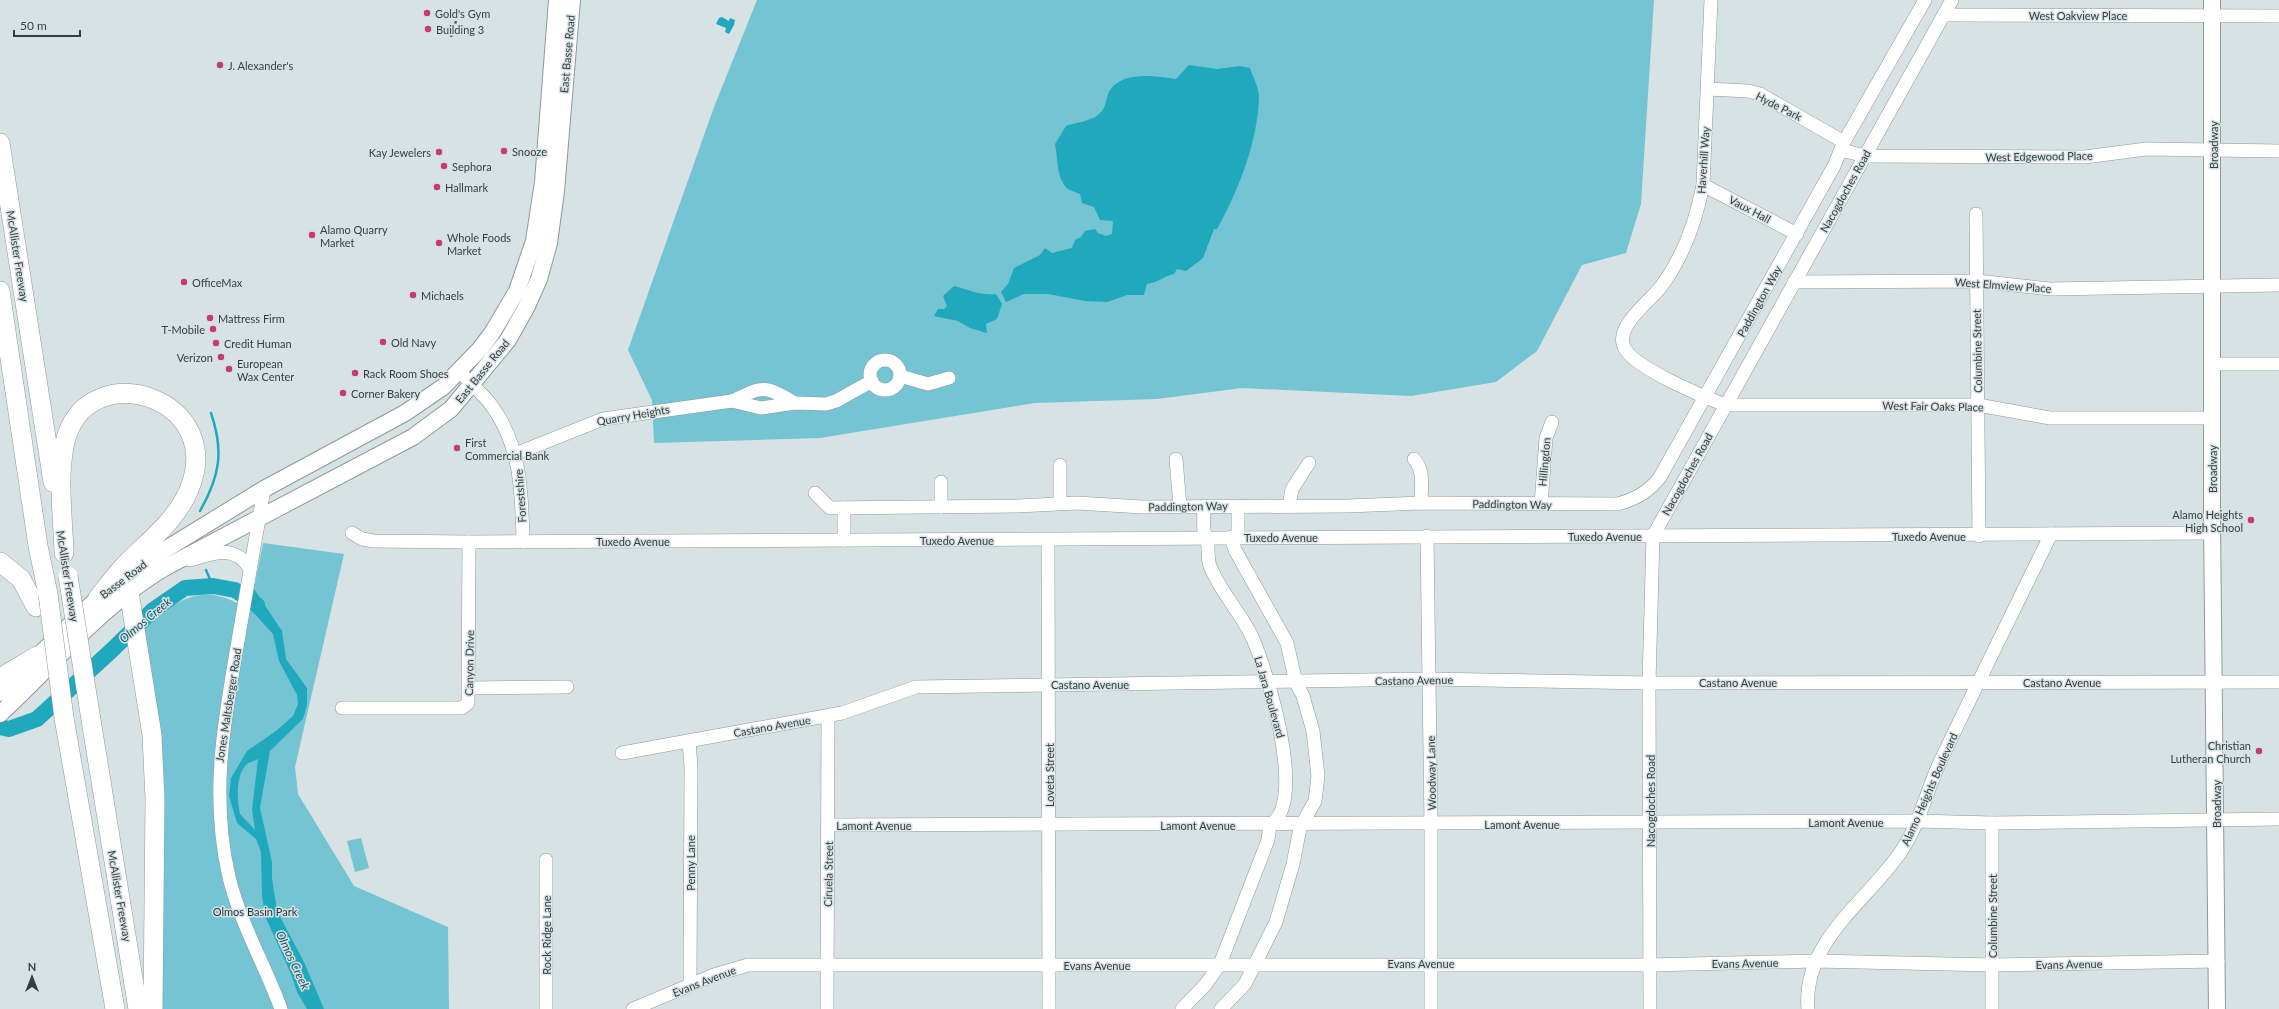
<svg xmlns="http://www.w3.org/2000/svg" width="2279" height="1009" viewBox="0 0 2279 1009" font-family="Lato,sans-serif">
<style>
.green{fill:#74c4d3}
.water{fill:#20a9bd;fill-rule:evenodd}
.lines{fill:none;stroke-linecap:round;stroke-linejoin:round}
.stream{stroke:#20a9bd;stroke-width:2.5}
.river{stroke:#20a9bd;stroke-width:16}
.minor-casing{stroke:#8e999b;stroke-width:14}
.major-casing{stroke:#8e999b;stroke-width:18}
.highway-casing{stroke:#8e999b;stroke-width:20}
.minor{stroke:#fff;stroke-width:13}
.major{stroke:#fff;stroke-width:16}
.highway{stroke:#fff;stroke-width:19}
.rail{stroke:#5a6162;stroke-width:2.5;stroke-dasharray:7 7;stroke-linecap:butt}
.highway-bridge-casing{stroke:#8e999b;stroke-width:20;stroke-linecap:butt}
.highway-bridge{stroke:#fff;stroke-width:19}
.poi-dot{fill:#c63b72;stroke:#d6e2e4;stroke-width:1.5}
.labels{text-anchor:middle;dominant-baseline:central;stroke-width:3;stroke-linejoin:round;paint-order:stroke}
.poi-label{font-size:11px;fill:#383d3e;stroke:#d6e2e4;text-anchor:start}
.street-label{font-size:11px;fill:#383d3e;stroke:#d6e2e4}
.park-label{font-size:11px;fill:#1f3539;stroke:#d6e2e4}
.water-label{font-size:12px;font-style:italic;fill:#1f535c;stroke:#d6e2e4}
</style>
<rect width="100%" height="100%" fill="#d6e2e4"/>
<g class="green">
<path d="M757,0H1654L1641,204L1626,253L1582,265L1537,351L1496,382L1411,396L1242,388L1157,399L1035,403L820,438L654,443L652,400L628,350L714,107Z"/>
<path d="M263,543L344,554L295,767L298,794L354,886L448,927L449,1009H156L140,633C159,615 183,592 212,595C225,596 239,604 250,609Z"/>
<path d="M361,838L369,868L355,872L347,841Z"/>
</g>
<g class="water">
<path d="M722,17L729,21L730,18L735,20L734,25L729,34L725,32L726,28L716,24L719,18Z"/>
<path d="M1189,65L1217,69L1240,66L1250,68C1253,77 1259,88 1259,97C1258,141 1238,192 1217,229H1214L1203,258L1186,271L1177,269L1174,274C1164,276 1157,283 1147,284L1144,295H1127L1107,302L1085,301L1048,294H1024L1006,302L1001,292L1008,284L1014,268L1040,255L1045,248L1052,253L1072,248L1075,240L1081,237L1085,231L1095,229L1098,233L1106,236L1112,234L1113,221L1100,220L1094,207L1082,203L1080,194C1076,192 1071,191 1068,189C1056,179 1058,157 1055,144L1066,126C1077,122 1094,121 1101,112C1106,107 1106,98 1109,92C1121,70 1156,76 1176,79Z"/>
<path d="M954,286C967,289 981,296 996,294L1002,304L997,319L986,324L987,333L970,328L958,321L934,316L938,309H944L947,306L943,296Z"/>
<path d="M254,589L282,631L286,659L307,688V705L303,719L270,751L260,808L272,862V878L277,911L304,962L324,1009H307L297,992L291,974L265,916L262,895L261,852L256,839L237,823L229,796L231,778L247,751L276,731L293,716L298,704L297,695L279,661L273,634L250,609ZM258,759L252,810L255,830L240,814C237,800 235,775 247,764C249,762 255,761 258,759Z"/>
</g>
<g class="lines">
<g class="stream">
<path d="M200,511C220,476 224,451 211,413"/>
<path d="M206,570L213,586"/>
</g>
<path class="river" d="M0,727L9,729L37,719L112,650L153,610L185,588L213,586L235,590L257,605"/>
<g class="minor-casing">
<g id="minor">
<path d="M1711,0L1703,185C1696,221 1683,258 1660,288C1649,302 1615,326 1624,347C1632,367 1704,397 1725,405H1978L2050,418H2213"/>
<path d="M1944,15L2279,16"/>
<path d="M1708,89L1748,91L1760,94L1844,142"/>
<path d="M1841,150L1865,156L2085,157L2146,149L2279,151"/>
<path d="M1703,185L1797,234"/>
<path d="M1976,214L1979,536"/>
<path d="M1794,282L1977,281L2050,289L2279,285"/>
<circle cx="885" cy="375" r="15"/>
<path d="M2212,364H2279"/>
<path d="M460,372C469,381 479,391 488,401C521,442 522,492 523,542"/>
<path d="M900,376L928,384L949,378"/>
<path d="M795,403C765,386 764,385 732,401L761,408L795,403L826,404L836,401L872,381"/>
<path d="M515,454L603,419L732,401"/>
<path d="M1176,459L1180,506"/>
<path d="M1414,459C1425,471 1421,488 1421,503"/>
<path d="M1060,465V503"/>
<path d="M941,482V507"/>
<path d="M264,489C255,540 247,590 238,641C224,722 210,795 229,877C240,923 265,965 281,1009"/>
<path d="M815,493L830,508L1018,506L1077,503L1142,507L1348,506L1421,503L1617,504C1634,500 1649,492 1660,477L1834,166L1844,142L1925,0"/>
<path d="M1541,504L1546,438L1552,422"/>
<path d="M1289,506L1292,489L1309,463"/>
<path d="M844,508V540"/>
<path d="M352,533L362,539L374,541L469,542L2213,533"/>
<path d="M1427,536L1431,824V1009"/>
<path d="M1238,537V506"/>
<path d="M1048,540L1049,1009"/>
<path d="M190,560C214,553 235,544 250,569"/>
<path d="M470,688L567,687"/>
<path d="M342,708H462L468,703L469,542"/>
<path d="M689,741L691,767L690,985"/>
<path d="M622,753L842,713L916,687L1429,679L1649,683L2279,682"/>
<path d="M1992,823V1009"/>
<path d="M828,825L1917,821L1992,823L2279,819"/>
<path d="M546,1009V860"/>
<path d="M633,1009L714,975L748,965H1650L1816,961L1992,965L2218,961"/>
<path d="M827,1009L828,716"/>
<path d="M1182,1009L1206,984L1220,964L1268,840L1270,825C1308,803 1267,672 1253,639C1242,614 1220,592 1210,566C1207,558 1209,548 1207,539C1207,536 1205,534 1204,531C1203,523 1204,514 1204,506"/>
<path d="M1221,1009L1245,984L1276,922L1293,864L1300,828L1315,801L1318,776L1313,731L1303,696L1296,683L1287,643L1235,550L1231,537"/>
<path d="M1650,1009L1649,683L1653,536L1952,0"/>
<path d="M1808,1009C1802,942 1866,902 1900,853C1919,826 1926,792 1940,762C1976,686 2014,610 2051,534"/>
</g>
</g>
<g class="major-casing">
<g id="major">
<path d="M2212,0V521L2217,1009"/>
<path d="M0,693L98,598L127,573L264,489L405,413L443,387L480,349L492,333L517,291L534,241L543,182L557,0"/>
<path d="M0,714C52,666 105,602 166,567L413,437L451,409L508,340L527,306L539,279L549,243L556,191L572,0"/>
</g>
</g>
<g class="highway-casing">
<g id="highway">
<path d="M0,143L53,482"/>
<path d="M0,291L38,546L48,594"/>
<path d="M64,553C63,517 56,469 67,435C94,355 229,400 188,492C175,522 145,544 123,567C114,577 106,588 98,598"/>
<path d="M0,562L21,579L36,607"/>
<path d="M129,592L152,735L155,799L153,1009"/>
<path d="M0,678L37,656"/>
<path d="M64,718L115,1009"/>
<path d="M92,726L138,1009"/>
</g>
</g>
<use href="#minor" class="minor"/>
<use href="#major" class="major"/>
<use href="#highway" class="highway"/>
<path class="rail" d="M451,37L456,21"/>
<g class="highway-bridge-casing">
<g id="highway-bridge">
<path d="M68,576L92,726"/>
<path d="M48,594L64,718"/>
</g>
</g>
<use href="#highway-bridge" class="highway-bridge"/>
</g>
<g class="poi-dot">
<circle cx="427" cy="13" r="4"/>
<circle cx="428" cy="29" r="4"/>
<circle cx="220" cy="65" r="4"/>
<circle cx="504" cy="151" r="4"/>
<circle cx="439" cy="152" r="4"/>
<circle cx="444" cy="166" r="4"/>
<circle cx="437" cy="187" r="4"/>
<circle cx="312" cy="235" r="4"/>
<circle cx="439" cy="243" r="4"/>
<circle cx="184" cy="282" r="4"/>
<circle cx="413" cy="295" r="4"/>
<circle cx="210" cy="318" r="4"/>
<circle cx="213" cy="329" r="4"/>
<circle cx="383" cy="342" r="4"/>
<circle cx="216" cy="343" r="4"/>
<circle cx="221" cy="357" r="4"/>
<circle cx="229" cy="369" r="4"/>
<circle cx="355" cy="373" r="4"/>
<circle cx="343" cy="393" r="4"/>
<circle cx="457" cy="448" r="4"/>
<circle cx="2251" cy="520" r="4"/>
<circle cx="2259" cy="751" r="4"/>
</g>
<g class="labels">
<g class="poi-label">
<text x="435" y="13">Gold's Gym</text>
<text x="436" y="29">Building 3</text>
<text x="228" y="65">J. Alexander's</text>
<text x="512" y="151">Snooze</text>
<text x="431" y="152" text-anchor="end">Kay Jewelers</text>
<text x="452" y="166">Sephora</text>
<text x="445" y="187">Hallmark</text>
<text x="320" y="229">Alamo Quarry<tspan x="320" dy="13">Market</tspan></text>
<text x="447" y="237">Whole Foods<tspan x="447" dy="13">Market</tspan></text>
<text x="192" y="282">OfficeMax</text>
<text x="421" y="295">Michaels</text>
<text x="218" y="318">Mattress Firm</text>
<text x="205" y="329" text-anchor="end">T-Mobile</text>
<text x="391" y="342">Old Navy</text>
<text x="224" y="343">Credit Human</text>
<text x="213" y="357" text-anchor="end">Verizon</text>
<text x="237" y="363">European<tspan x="237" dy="13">Wax Center</tspan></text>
<text x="363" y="373">Rack Room Shoes</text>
<text x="351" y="393">Corner Bakery</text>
<text x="465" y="442">First<tspan x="465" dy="13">Commercial Bank</tspan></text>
<text x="2243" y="514" text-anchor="end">Alamo Heights<tspan x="2243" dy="13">High School</tspan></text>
<text x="2251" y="745" text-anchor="end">Christian<tspan x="2251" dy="13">Lutheran Church</tspan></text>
</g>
<g class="street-label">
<text x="2078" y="15">West Oakview Place</text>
<text transform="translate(567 54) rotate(-85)">East Basse Road</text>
<text transform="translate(1779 106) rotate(27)">Hyde Park</text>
<text transform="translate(2213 145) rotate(-90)">Broadway</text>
<text transform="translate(2039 156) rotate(-1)">West Edgewood Place</text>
<text transform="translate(1703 160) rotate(-86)">Haverhill Way</text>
<text transform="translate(1845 191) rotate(-61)">Nacogdoches Road</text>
<text transform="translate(1750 209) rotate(28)">Vaux Hall</text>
<text transform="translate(18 256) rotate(81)">McAllister Freeway</text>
<text transform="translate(2003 285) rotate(4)">West Elmview Place</text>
<text transform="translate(1759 301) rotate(-61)">Paddington Way</text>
<text transform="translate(1977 351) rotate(-91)">Columbine Street</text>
<text transform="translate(482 371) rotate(-51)">East Basse Road</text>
<text transform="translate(1933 406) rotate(1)">West Fair Oaks Place</text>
<text transform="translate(633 415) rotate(-10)">Quarry Heights</text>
<text transform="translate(1544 462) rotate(-85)">Hillingdon</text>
<text transform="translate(2212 469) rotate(-90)">Broadway</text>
<text transform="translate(1687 474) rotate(-61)">Nacogdoches Road</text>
<text transform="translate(520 496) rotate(-94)">Forestshire</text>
<text transform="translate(1512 504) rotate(1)">Paddington Way</text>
<text transform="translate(1188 506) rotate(-1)">Paddington Way</text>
<text x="1605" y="536">Tuxedo Avenue</text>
<text x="1929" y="536">Tuxedo Avenue</text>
<text x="1281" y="537">Tuxedo Avenue</text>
<text x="957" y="540">Tuxedo Avenue</text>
<text x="633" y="541">Tuxedo Avenue</text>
<text transform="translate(68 576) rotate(81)">McAllister Freeway</text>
<text transform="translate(123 579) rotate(-37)">Basse Road</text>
<text transform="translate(469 663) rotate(-89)">Canyon Drive</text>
<text transform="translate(1414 680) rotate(-1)">Castano Avenue</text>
<text x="1738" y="682">Castano Avenue</text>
<text x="2062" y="682">Castano Avenue</text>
<text x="1090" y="684">Castano Avenue</text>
<text transform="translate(1270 697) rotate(74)">La Jara Boulevard</text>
<text transform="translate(228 705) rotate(-81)">Jones Maltsberger Road</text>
<text transform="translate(772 726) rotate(-10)">Castano Avenue</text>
<text transform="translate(1431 773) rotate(-91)">Woodway Lane</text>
<text transform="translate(1049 775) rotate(-90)">Loveta Street</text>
<text transform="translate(1929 789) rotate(-66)">Alamo Heights Boulevard</text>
<text transform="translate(1650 801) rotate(-90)">Nacogdoches Road</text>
<text transform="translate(2216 804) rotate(-90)">Broadway</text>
<text x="1846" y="822">Lamont Avenue</text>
<text x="1522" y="824">Lamont Avenue</text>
<text x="874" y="825">Lamont Avenue</text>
<text x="1198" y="825">Lamont Avenue</text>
<text transform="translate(690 863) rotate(-90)">Penny Lane</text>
<text transform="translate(828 874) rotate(-89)">Ciruela Street</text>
<text transform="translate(120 896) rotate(80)">McAllister Freeway</text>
<text transform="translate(1992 916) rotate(-90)">Columbine Street</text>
<text transform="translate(546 935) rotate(-90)">Rock Ridge Lane</text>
<text x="1421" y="963">Evans Avenue</text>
<text transform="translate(1745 963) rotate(-1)">Evans Avenue</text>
<text transform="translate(2069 964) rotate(-1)">Evans Avenue</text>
<text x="1097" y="965">Evans Avenue</text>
<text transform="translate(704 981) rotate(-21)">Evans Avenue</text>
</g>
<g class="park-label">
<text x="255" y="911">Olmos Basin Park</text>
</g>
<g class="water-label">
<text transform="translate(145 620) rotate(-40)">Olmos Creek</text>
<text transform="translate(293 960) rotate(65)">Olmos Creek</text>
</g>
</g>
<g transform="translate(32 977)" stroke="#d6e2e4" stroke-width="3" paint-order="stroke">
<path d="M0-3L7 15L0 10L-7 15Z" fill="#383d3e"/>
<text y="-6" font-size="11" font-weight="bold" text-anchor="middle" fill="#383d3e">N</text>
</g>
<path d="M14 30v6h66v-6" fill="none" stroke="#383d3e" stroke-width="2"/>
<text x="20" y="30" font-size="12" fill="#383d3e" stroke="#d6e2e4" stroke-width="3" paint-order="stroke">50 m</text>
</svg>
